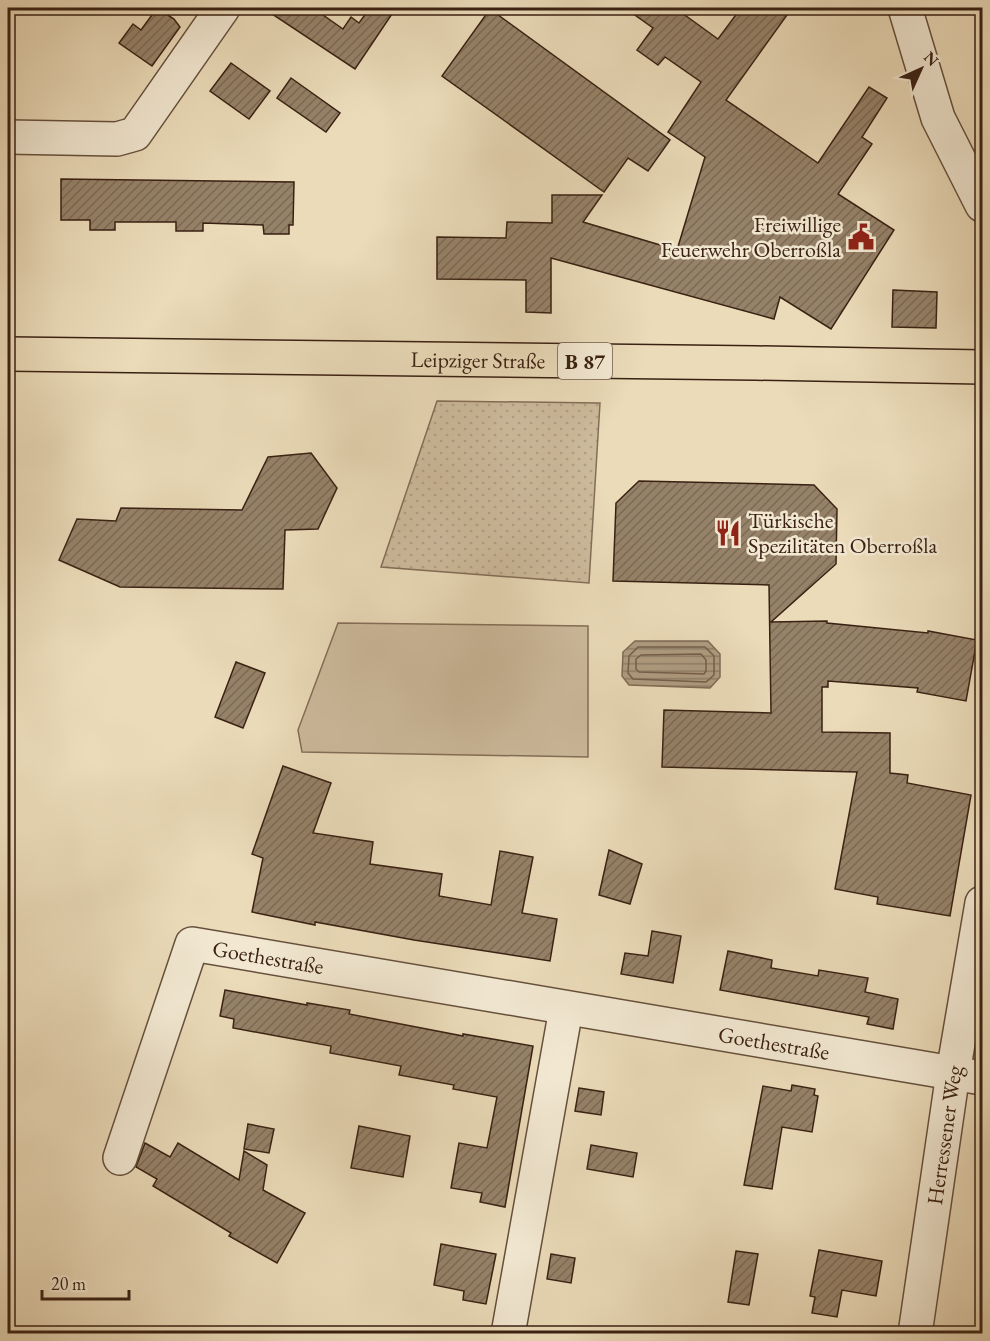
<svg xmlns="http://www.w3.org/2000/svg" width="990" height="1341" viewBox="0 0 990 1341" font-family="'EB Garamond',serif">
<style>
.grass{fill:url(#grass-dots);stroke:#846e58;stroke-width:1.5}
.garden{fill:#cdbb9d;stroke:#846e58;stroke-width:1.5}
.water{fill:url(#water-rules);stroke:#806b55;stroke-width:1.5}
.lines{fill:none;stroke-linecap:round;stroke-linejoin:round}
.shore{stroke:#745e4a;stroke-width:1.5}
.building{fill:url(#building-hatch);stroke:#3a2113;stroke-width:1.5}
.minor-casing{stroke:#66503c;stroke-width:36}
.primary-casing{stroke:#3a2113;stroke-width:36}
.minor{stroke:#f2e8d2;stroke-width:33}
.primary{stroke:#ebdbb9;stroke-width:33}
.labels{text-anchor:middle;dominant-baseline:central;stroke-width:5;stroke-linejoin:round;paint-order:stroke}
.shield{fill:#f2e8d2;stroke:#715d4c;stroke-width:1.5}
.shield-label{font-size:21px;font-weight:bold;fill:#3a2113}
.poi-label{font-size:22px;fill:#3a2113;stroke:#f2e8d2;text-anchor:end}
.street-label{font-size:22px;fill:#3a2113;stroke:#f2e8d2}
</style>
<defs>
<pattern id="grass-dots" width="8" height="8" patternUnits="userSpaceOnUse" patternTransform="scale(1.5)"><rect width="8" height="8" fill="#cdbb9d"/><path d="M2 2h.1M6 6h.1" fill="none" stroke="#b1a086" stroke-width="1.8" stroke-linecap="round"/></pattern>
<pattern id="water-rules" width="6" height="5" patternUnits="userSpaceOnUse" patternTransform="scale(1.5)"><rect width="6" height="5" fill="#af9c81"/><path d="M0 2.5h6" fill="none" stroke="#8f7f68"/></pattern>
<pattern id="building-hatch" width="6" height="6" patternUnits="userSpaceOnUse" patternTransform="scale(1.5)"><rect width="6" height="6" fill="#968269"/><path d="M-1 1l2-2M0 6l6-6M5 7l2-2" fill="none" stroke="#7b6a55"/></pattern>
</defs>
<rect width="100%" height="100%" fill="#ebdbb9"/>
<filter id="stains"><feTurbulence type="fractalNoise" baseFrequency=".00333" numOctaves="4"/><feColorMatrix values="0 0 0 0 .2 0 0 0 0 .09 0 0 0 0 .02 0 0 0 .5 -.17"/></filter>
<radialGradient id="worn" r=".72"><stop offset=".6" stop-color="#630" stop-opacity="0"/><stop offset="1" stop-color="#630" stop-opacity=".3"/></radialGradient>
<path class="grass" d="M437,401L600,403L589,583L381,567Z"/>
<path class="garden" d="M338,623L588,626V757L302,752L298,730Z"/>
<path class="water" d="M635,641H708L720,654V677L710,688L629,685L622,676L623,652Z"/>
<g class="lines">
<g class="shore">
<path d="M638,647H705L714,656V675L706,682L633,679L628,673L629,656Z"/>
<path d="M701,654L706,660V671L704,674L639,672L636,669V659L641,655Z"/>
</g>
</g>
<g class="building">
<path d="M157,8L174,19L180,27L152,66L119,43L133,24L141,30Z"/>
<path d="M263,8H313L343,29L351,17L359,23L370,8H396L355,69Z"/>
<path d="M625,8H675L718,39L741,8H792L726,100L818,163L869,87L887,98L862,137L872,144L838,194L894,230L831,329L780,297L774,319L551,258V313L526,312V280L437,279V237L506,238L507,222L552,223V195H602L583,222L677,250L705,157L668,132L701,82L665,57L658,65L637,50L653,28Z"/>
<path d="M490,9L670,140L648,171L628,158L604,192L442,76Z"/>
<path d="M231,63L270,91L249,119L210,91Z"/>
<path d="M291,78L340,113L326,132L277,98Z"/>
<path d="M61,179L294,182L293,225H289V234H264L263,225L203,223V231H176V222H115V230H90V220H61Z"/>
<path d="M893,290L937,292L936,328L892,327Z"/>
<path d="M311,453L337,488L318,529L285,530L283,589L120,587L59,560L77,519L116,521L121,508L242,510L268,457Z"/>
<path d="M639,481L814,485L837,509L836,564L771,622L827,621V623L928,633V631L977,640L966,701L917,692L918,688L828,681V687H822V732L890,733V773L908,775L907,783L971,795L950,916L877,904L878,897L835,889L857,772L662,767L664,710L771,713L769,585L613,581L616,503Z"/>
<path d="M236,662L265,673L243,728L215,717Z"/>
<path d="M283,766L331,783L313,833L373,842L370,864L442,874L439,896L491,905L500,851L533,857L522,913L557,919L550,961L414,940L315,922V925L252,912L263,858L252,854Z"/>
<path d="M609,850L642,864L630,904L599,895Z"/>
<path d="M652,931L681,936L673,983L621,974L625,953L648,956Z"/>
<path d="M728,951L772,960L771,968L818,976L819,970L868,978L865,992L898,999L893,1029L867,1024L869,1017L720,990Z"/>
<path d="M225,990L307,1005V1003L350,1010L349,1014L463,1036V1034L533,1046L505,1207L480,1202L482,1193L451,1188L459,1143L487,1148L497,1097L453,1089L454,1085L399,1075L401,1066L330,1053L331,1046L233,1028L234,1019L220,1016Z"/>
<path d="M792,1085L815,1089L814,1095L818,1096L812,1132L782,1127L772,1189L744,1185L763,1086L791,1091Z"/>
<path d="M579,1088L604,1092L601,1115L575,1111Z"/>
<path d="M248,1124L274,1129L269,1153L244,1149Z"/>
<path d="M359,1126L410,1136L403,1177L351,1168Z"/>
<path d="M145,1143L170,1157L178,1143L239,1180L244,1151L267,1165L263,1190L305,1213L277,1263L229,1236L231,1233L153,1186L157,1179L136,1167Z"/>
<path d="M591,1145L637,1153L633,1177L587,1169Z"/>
<path d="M441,1244L496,1254L486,1304L463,1300L464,1291L434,1285Z"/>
<path d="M819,1250L882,1261L876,1296L842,1290L837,1317L812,1313L815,1297L810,1296Z"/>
<path d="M736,1251L758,1254L749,1305L728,1302Z"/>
<path d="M551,1254L575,1258L571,1283L547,1279Z"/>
</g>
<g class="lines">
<g class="minor-casing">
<g id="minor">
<path d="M905,8L938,118L982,205"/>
<path d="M8,137L117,139L135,134L223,8"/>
<path id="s1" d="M120,1158L192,944L982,1078"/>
<path d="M508,1334L566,1009"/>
<path id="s2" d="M915,1334L953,1073L982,903"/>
</g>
</g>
<g class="primary-casing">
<g id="primary">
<path id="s3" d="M8,354L756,363L982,367"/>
</g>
</g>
<use href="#minor" class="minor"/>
<use href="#primary" class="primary"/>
</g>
<defs>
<g id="civic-bare" transform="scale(2.07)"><path d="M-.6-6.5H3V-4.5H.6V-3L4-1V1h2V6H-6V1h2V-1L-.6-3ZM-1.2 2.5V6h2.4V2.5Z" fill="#8f2418" stroke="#f2e8d2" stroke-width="2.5" paint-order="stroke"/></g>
<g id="restaurant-bare" transform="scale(2.07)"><path d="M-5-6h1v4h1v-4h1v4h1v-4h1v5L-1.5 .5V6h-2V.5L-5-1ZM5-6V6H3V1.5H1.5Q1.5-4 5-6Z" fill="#8f2418" stroke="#f2e8d2" stroke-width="2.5" paint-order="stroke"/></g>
</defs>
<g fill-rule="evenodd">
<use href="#civic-bare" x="861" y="237"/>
<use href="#restaurant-bare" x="728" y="533"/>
</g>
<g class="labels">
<rect class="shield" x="558" y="343" width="54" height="36" rx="4.5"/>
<g class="shield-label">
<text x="585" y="361">B 87</text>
</g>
<g class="poi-label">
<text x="841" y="224">Freiwillige<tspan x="841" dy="25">Feuerwehr Oberroßla</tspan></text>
<text x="748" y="520" text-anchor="start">Türkische<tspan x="748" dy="25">Spezilitäten Oberroßla</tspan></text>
</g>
<g class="street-label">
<text stroke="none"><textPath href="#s3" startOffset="470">Leipziger Straße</textPath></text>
<text stroke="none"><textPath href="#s1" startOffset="303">Goethestraße</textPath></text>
<text stroke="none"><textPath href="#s1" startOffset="816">Goethestraße</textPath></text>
<text stroke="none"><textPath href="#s2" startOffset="201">Herressener Weg</textPath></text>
</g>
</g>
<rect width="990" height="1341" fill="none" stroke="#ebdbb9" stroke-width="30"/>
<rect x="9" y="9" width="972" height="1323" fill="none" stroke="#3a2113" stroke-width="3"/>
<rect x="15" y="15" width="960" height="1311" fill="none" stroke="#3a2113" stroke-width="1.5"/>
<g transform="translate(921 69) rotate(45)" stroke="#f2e8d2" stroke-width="4.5" paint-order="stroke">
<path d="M0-4.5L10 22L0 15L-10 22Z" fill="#3a2113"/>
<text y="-9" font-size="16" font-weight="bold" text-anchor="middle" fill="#3a2113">N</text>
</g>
<path d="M42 1290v9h87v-9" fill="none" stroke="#3a2113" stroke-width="3"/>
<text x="51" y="1290" font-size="18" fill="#3a2113" stroke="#f2e8d2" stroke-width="4.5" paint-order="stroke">20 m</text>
<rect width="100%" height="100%" filter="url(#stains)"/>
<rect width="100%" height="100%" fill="url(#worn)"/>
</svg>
